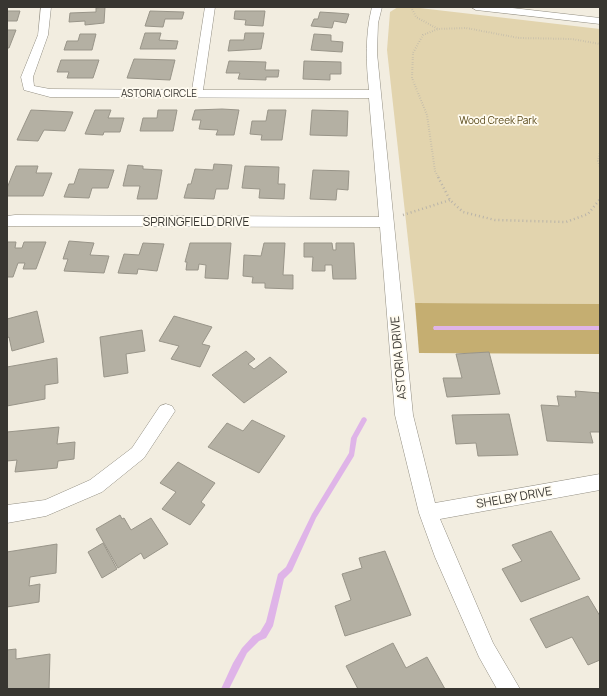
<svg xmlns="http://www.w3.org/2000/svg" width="607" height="696" viewBox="0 0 607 696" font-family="Manrope,sans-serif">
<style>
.green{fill:#e2d4ae}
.forest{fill:#c5ae71}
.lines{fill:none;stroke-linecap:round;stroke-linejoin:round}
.stream{fill:#dfb4e8;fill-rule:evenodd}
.building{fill:#b4b0a3;stroke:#999589}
.minor-casing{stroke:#938f83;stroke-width:1}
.path-far1{stroke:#b8b3a9;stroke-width:2;stroke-dasharray:0.5 2;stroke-linecap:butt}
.path{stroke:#b8b3a9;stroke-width:2.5;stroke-dasharray:1 3;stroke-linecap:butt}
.minor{fill:#fff;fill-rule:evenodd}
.labels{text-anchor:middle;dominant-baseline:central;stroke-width:3.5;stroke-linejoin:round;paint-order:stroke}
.far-street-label{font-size:10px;fill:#383631;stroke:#fffbf0}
.far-park-label{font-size:10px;fill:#574717;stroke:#fffbf0}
.street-label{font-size:12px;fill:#383631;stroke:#fffbf0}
</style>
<rect width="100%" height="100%" fill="#f2ede0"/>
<path class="green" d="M398,7H411L600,29V304L415,303L387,50L390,12Z"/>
<path class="forest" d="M415,303L600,304V354L419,353Z"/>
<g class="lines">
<g class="stream">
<path d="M434,326H600V330H434L433,328Z"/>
<path d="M364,417L366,418L367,420L357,438L354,456L316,518L292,571L284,579L273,626L266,638L259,641L247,653L229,689H221L233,663L242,648L253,636L260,632L266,622L278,574L286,567L312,514L349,453L351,438L362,418Z"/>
</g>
</g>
<g class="building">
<path d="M105,7L104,23L85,25V21L69,22L70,13L96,12V8Z"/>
<path d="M7,11H20L17,21H7Z"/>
<path d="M150,11L184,12L182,19H165L163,27L145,26Z"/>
<path d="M235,11H265L263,26L245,25L246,20L234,19Z"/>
<path d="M320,12L336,13L349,14L346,23L334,21L332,28L311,26L314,19H318Z"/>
<path d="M7,30H16L9,48H7Z"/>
<path d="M145,33H161L159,40L178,41L176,49H140Z"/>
<path d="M245,33H264L261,49L228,51L230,40H244Z"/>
<path d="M80,34H96L92,50H64L67,41H78Z"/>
<path d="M314,34L331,35V41L343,42L342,52L311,50Z"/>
<path d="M134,59L175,60L170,80L127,78Z"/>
<path d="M61,60H99L93,78H67L69,72H57Z"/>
<path d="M229,61L266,62L265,70H279L278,77H266V80L238,79L240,73H226Z"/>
<path d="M304,61L341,62V74H330V80L303,79Z"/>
<path d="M222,109L239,110L234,135H216L218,130L199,129L201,120H192L195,110Z"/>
<path d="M31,110L73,112L65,131L44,130L38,141L17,140Z"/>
<path d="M95,110H111L108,118H124L120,132H104L103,135L85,134Z"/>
<path d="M158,110H177L173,131H140L143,118H157Z"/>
<path d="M268,110H286L282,140H261L262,135L250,134L252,121H266Z"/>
<path d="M312,110L348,111L347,136L310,135Z"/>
<path d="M214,164L232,165L228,189H216L214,199L184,198L188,184H191L195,169L213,170Z"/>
<path d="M128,165L143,166V169L162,170L157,199H137L140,186H123Z"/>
<path d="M16,166H38L36,173H52L43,196H7V188Z"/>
<path d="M245,166L279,167L278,184H285L284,199L259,198L260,189L242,188Z"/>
<path d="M79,169L114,170L108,188H92L89,198L64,197L69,184H74Z"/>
<path d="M313,170L349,171L348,190L337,189L336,200L310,199Z"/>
<path d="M69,241L94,243L90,255L109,256L104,273L64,271L68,259H63Z"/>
<path d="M7,242H16L15,248H22L24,242H46L36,269H23L25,263H18L13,277H7Z"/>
<path d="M143,243L164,244L157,271L138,269L137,274L118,273L124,254L139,255Z"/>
<path d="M190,243H231L228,279L205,278L206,265L199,264L198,270H186L187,262H185Z"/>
<path d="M264,243H285L283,275H293V289L265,288V283H252L253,277L243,276L244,255L261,256Z"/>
<path d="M304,243H332L333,250H336V243H354L356,279H333L332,265H325V271H312L313,257H304Z"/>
<path d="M37,311L44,342L12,351L9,337L7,338V319Z"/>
<path d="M174,316L212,327L202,344L210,346L200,367L171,359L179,346L159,341Z"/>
<path d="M142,330L145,351L126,354L128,373L104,377L100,337Z"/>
<path d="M246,351L255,359L248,364L254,369L270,357L287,372L244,403L212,375Z"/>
<path d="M489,352L500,394L447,397L443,378H462L456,354Z"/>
<path d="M57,358L58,383L45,385V399L7,406V367Z"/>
<path d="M575,391L600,393V432H590L593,443L547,441L541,405L559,406L557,396L576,397Z"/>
<path d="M509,414L518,455L478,456L476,443L456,444L452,415Z"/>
<path d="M252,420L285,436L259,473L208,447L227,423L243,431Z"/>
<path d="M59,427L57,444L75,442L74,459L58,461L57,468L15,472L17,460L7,461V432Z"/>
<path d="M178,462L215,483L201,502L205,505L190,525L162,509L176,492L160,483Z"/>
<path d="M120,515L122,519L124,518L131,530L151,518L168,544L144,559L141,553L118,568L96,529Z"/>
<path d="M551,531L580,579L521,602L502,569L522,561L512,545Z"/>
<path d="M103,543L117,569L102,578L88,552Z"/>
<path d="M57,544L56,573L30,577L29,586L40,584L39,602L7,607V552Z"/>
<path d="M385,551L411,615L345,636L335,606L351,600L342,574L362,568L359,558Z"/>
<path d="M588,596L600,616V660L588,665L572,637L546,648L530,619Z"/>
<path d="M393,643L406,668L427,657L445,689H358L346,666Z"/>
<path d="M16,649V659L50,654L49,689H7V650Z"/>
</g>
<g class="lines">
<g class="minor-casing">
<g id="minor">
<path d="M41,7H51L48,35L33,77L34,86L50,89L192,90L205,7H215L203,90H369C366,62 365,35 372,7H382L378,23L377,53L413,415L435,503L600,474V490L440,519L493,643L520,689H497L479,657L435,557L419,513L395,415L380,227L7,226V216L15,215L379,217L369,98L50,97L24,90L21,77L38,35Z"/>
<path d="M471,7H504L600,18V24L476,10Z"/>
<path d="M166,404L172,406L175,411L144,458L102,492L46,516L7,523V505L45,500L90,480L132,448L160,406Z"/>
</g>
</g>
<g class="path-far1">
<path d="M411,7L416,17L438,29"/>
<path d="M600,151L598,161L600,168"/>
<path d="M439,178L435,171L427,115L412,78L413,53L423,35L438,29L466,28L519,38L572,39L600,44"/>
</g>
<g class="path">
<path d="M438,177L450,200L463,212L495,220L566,222L588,214L600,199"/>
<path d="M403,215L450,200"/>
</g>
<use href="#minor" class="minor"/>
</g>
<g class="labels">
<g class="far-street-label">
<text x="159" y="93">ASTORIA CIRCLE</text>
</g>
<g class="far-park-label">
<text x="498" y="120">Wood Creek Park</text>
</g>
<g class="street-label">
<text x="196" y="221">SPRINGFIELD DRIVE</text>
<text transform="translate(398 358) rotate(-95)">ASTORIA DRIVE</text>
<text transform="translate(514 497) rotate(-10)">SHELBY DRIVE</text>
</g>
</g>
<rect width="607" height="696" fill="none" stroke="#383631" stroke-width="16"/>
</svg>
